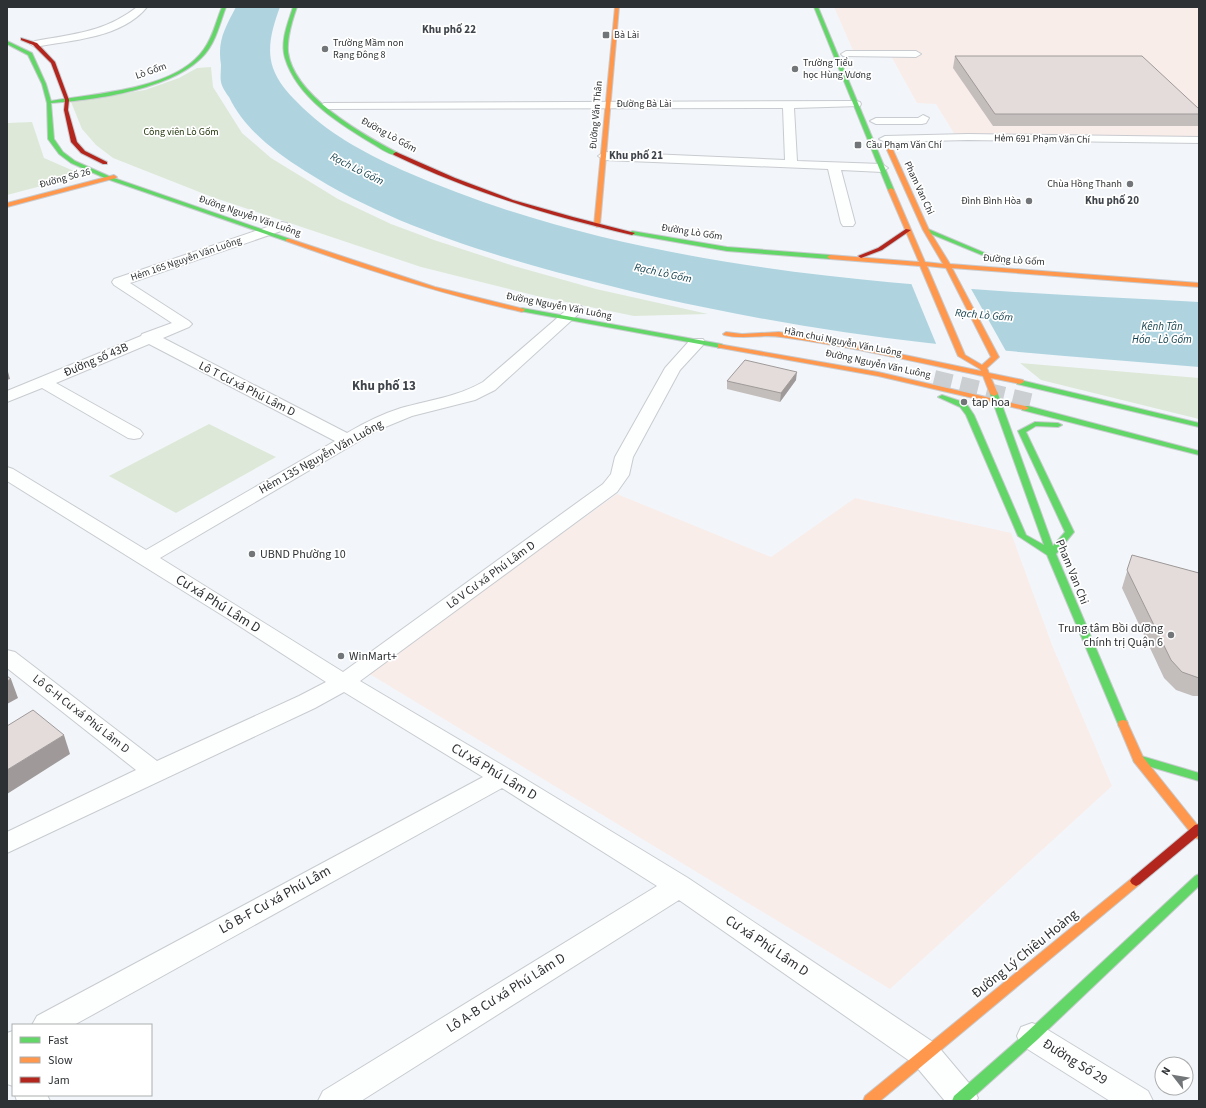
<svg xmlns="http://www.w3.org/2000/svg" width="1206" height="1108" viewBox="0 0 1206 1108" font-family="'Source Sans 3',sans-serif">
<style>
.industrial{fill:#f9edea}
.green{fill:#dde8d8}
.water{fill:#afd4e0}
.pier{fill:#f2f6fa}
.lines{fill:none;stroke-linecap:round;stroke-linejoin:round}
.secondary-tunnel{stroke:#cbcfd2;stroke-width:18;stroke-dasharray:18 9;stroke-linecap:butt}
.street-casing{stroke:#c8cbcf;stroke-width:2}
.fast-casing{stroke:#c8cbcf;stroke-width:2}
.slow-casing{stroke:#c8cbcf;stroke-width:2}
.jam-casing{stroke:#c8cbcf;stroke-width:2}
.street{fill:#fdfefe;fill-rule:evenodd}
.fast{fill:#63d668;fill-rule:evenodd}
.slow{fill:#ff974d;fill-rule:evenodd}
.jam{fill:#b3261e;fill-rule:evenodd}
.wall{fill:#c3bdbc}
.shaded-wall{fill:#9f9a99}
.building{fill:#e3dcdb;stroke:#9f9a99}
.poi-dot{fill:#737679;stroke:#fff;stroke-width:1.5}
.labels{text-anchor:middle;dominant-baseline:central;stroke-width:3.5;stroke-linejoin:round;paint-order:stroke}
.far-poi-label{font-size:10px;fill:#2e3133;stroke:#fff;text-anchor:start}
.far-street-label{font-size:10px;fill:#2e3133;stroke:#fff}
.far-park-label{font-size:10px;fill:#213409;stroke:#fff}
.far-neighbourhood-label{font-size:11px;font-weight:bold;fill:#3f454b;stroke:#fff}
.far-water-label{font-size:11px;font-style:italic;fill:#0e3c48;stroke:#fff}
.street-label{font-size:12px;fill:#2e3133;stroke:#fff}
.poi-label{font-size:12px;fill:#2e3133;stroke:#fff;text-anchor:start}
.neighbourhood-label{font-size:13px;font-weight:bold;fill:#3f454b;stroke:#fff}
.near-street-label{font-size:14px;fill:#2e3133;stroke:#fff}
</style>
<rect width="100%" height="100%" fill="#f2f6fa"/>
<g class="industrial">
<path d="M834,7H1199V138L955,135L936,104L917,103L891,56L855,55Z"/>
<path d="M617,494L771,557L855,498L1011,533L1052,645L1112,786L890,989L368,673Z"/>
</g>
<g class="green">
<path d="M211,67L213,87L242,133L271,158L338,199L391,224L434,240L514,266L596,289L708,314L634,316L537,296L421,267L212,197L113,158L96,145L82,129L71,102L145,90L179,78L197,68Z"/>
<path d="M32,122L44,158L83,175L7,195V123Z"/>
<path d="M1020,363L1199,378V419L1041,380Z"/>
<path d="M209,424L276,457L176,513L109,476Z"/>
</g>
<path class="water" d="M236,7H280C273,26 266,48 273,68C278,82 287,92 297,102C327,133 363,152 402,170C649,279 933,288 1199,302V367C1109,359 1018,353 928,343C803,329 678,305 556,272C469,248 382,220 305,171C275,152 245,130 229,97C226,93 222,87 221,82C220,77 221,71 221,65C217,41 225,28 236,7Z"/>
<path class="pier" d="M911,283L970,287L1007,353L937,346Z"/>
<g class="lines">
<path class="secondary-tunnel" d="M934,379L1038,404"/>
<g class="street-casing">
<g id="street">
<path d="M137,7H147C122,38 72,40 35,47L30,44L35,41C74,34 105,32 137,7Z"/>
<path d="M846,51H916L921,54L916,57L843,56L841,54Z"/>
<path d="M856,101L860,102L861,104L860,106L794,108L797,161L882,164L888,168L882,172L841,170L855,223L853,226H843L841,223L828,169L604,160L598,156L604,152L785,160L783,108L324,109L319,106L324,103Z"/>
<path d="M923,115L929,118L926,123L922,124H876L870,121L876,118H918Z"/>
<path d="M968,134L1199,137V143L968,140L885,142L879,139L885,136Z"/>
<path d="M282,222L287,223L289,226L287,229L130,283L189,321L192,324L189,327L163,338L347,433C364,423 382,414 401,408C429,400 457,397 483,382L571,306H581L584,309L495,390L475,400L412,416L378,430L160,558L343,672L603,484L611,474L615,457L665,368L691,339H703L705,342L703,345L680,370L633,457L629,475L617,492L360,681L512,771L688,878L936,1044L973,1088L978,1098L976,1101H945L914,1064L679,900L361,1101H318L323,1091L657,886L502,788L74,1025H32L37,1016L483,777L344,692L315,708L7,853V832L136,770L7,668V650L15,652L157,761L299,696L326,682L230,620L7,481V467L13,469L146,550L335,441L149,344L56,383L140,430L143,434L140,438L134,439L128,438L42,388L7,402V391L141,336L142,334L172,323L114,285L112,282L114,279Z"/>
<path d="M1032,1023L1043,1027L1148,1091L1153,1101H1110L1021,1045L1017,1036L1021,1027Z"/>
<path d="M13,1031V1086L7,1084V1033Z"/>
<path d="M15,1095H47L50,1101H17Z"/>
</g>
</g>
<g class="fast-casing">
<g id="fast">
<path d="M222,7H226C220,23 216,41 205,54C175,89 96,100 51,103L54,139L63,152L75,161L111,177L290,239V241H286L107,179L71,163L59,154L48,139L47,103L42,84L28,55L7,44V41L32,53L46,84L51,101C96,93 176,90 204,49C213,37 216,21 222,7Z"/>
<path d="M293,7H297C292,21 287,37 288,52C294,96 362,134 398,153V155C390,156 380,148 373,144C340,124 297,98 285,58C280,41 288,23 293,7Z"/>
<path d="M814,7H818L894,190L893,191L888,190Z"/>
<path d="M924,229H928L1011,264L1006,265L924,231Z"/>
<path d="M632,231L727,247L830,255L833,257L830,259L727,251L630,234L629,233Z"/>
<path d="M522,308L721,344L725,346L721,348L520,311L519,310Z"/>
<path d="M1017,380H1020L1199,423V427L1017,384Z"/>
<path d="M991,392H997L998,394L1053,546L1065,532L1018,431L1035,422L1058,423L1062,425L1058,427L1036,426L1026,432L1074,532L1056,554L1128,724L1127,727H1119L1118,724L1047,555L1018,536L966,415L960,407L938,397L942,395L966,403L974,415L1026,535L1044,545L990,394Z"/>
<path d="M1022,406H1028L1199,451V455L1022,410Z"/>
<path d="M1138,755L1199,773V781L1134,762L1133,759L1134,756Z"/>
<path d="M1199,874V886L1037,1040L969,1101H952L954,1096L1027,1032L1195,876Z"/>
</g>
</g>
<g class="slow-casing">
<g id="slow">
<path d="M615,7H619L600,225L597,227L594,225Z"/>
<path d="M890,148L893,150L929,230L950,264L1199,283V287L952,268L999,357L987,368L989,373L1023,380L1024,382L1020,384L991,378L998,394L994,396L990,394L983,376C916,362 849,346 781,337C762,334 743,340 724,335L723,334L726,332L742,334L779,332L852,344L981,371L980,369L958,356L920,266L830,259L827,257L830,255L919,262L888,190L891,188L894,190L925,262L943,264L923,230L887,150ZM927,266L946,268L991,357L982,365L965,355Z"/>
<path d="M114,175L117,177L116,178L7,207V203Z"/>
<path d="M286,239H290L435,287L524,309L525,310L522,312C441,294 364,269 286,241Z"/>
<path d="M718,344L878,372L1025,406L1029,408L1025,410L878,376L721,348H718Z"/>
<path d="M1123,720L1127,721L1128,724L1143,757L1199,827V839L1195,838L1134,762L1118,724L1119,721Z"/>
<path d="M1136,876L1140,878L1142,881L1140,884L880,1101H863L865,1096L1132,878Z"/>
</g>
</g>
<g class="jam-casing">
<g id="jam">
<path d="M21,38L37,43L55,62L69,100L68,110L77,142L85,151L107,162V164H103L81,153L71,142L64,110L65,100L51,63L33,45L21,40Z"/>
<path d="M396,152L455,178L513,200L573,217L635,233L632,235C549,216 471,192 394,155L393,154Z"/>
<path d="M906,229L911,230L882,250L861,258L858,256L878,248Z"/>
<path d="M1199,824V835L1140,884L1136,886L1132,884L1130,881L1132,878L1195,825Z"/>
</g>
</g>
<use href="#street" class="street"/>
<use href="#fast" class="fast"/>
<use href="#slow" class="slow"/>
<use href="#jam" class="jam"/>
</g>
<g class="wall">
<path d="M955,56L1199,109V126H993L953,68Z"/>
<path d="M796,380L780,402L727,389V381Z"/>
<path d="M1132,555L1199,573V696H1193L1176,690L1164,678L1122,588Z"/>
</g>
<g class="shaded-wall">
<path d="M7,368L10,379L7,380Z"/>
<path d="M797,372L796,380L780,402L781,393Z"/>
<path d="M11,679L18,698L7,704V681Z"/>
<path d="M64,735L70,754L7,794V770Z"/>
</g>
<g class="building">
<path d="M955,56H1142L1199,109V114H995Z"/>
<path d="M745,360L797,372L781,393L727,381Z"/>
<path d="M1132,555L1199,573V678L1182,672L1171,660L1127,570Z"/>
<path d="M7,676L11,679L7,681Z"/>
<path d="M33,710L64,735L7,770V726Z"/>
</g>
<g class="poi-dot">
<rect x="602" y="31" width="8" height="8" rx="2"/>
<circle cx="325" cy="49" r="4"/>
<circle cx="795" cy="69" r="4"/>
<rect x="854" y="141" width="8" height="8" rx="2"/>
<circle cx="1130" cy="184" r="4"/>
<circle cx="1029" cy="201" r="4"/>
<circle cx="964" cy="402" r="4"/>
<circle cx="252" cy="554" r="4"/>
<circle cx="1171" cy="635" r="4"/>
<circle cx="341" cy="656" r="4"/>
</g>
<g class="labels">
<g class="far-poi-label">
<text x="614" y="35">Bà Lài</text>
<text x="333" y="43">Trường Mầm non<tspan x="333" dy="12">Rạng Đông 8</tspan></text>
<text x="803" y="63">Trường Tiểu<tspan x="803" dy="12">học Hùng Vương</tspan></text>
<text x="866" y="145">Cầu Phạm Văn Chí</text>
<text x="1122" y="184" text-anchor="end">Chùa Hồng Thanh</text>
<text x="1021" y="201" text-anchor="end">Đình Bình Hòa</text>
</g>
<g class="far-street-label">
<text transform="translate(151 71) rotate(-19)">Lò Gốm</text>
<text x="644" y="104">Đường Bà Lài</text>
<text transform="translate(596 115) rotate(-85)">Đường Văn Thân</text>
<text transform="translate(389 135) rotate(29)">Đường Lò Gốm</text>
<text transform="translate(1042 139) rotate(1)">Hẻm 691 Phạm Văn Chí</text>
<text transform="translate(65 178) rotate(-15)">Đường Số 26</text>
<text transform="translate(919 188) rotate(65)">Pham Van Chi</text>
<text transform="translate(250 216) rotate(19)">Đường Nguyễn Văn Luông</text>
<text transform="translate(692 232) rotate(9)">Đường Lò Gốm</text>
<text transform="translate(186 259) rotate(-19)">Hẻm 165 Nguyễn Văn Luông</text>
<text transform="translate(1014 260) rotate(4)">Đường Lò Gốm</text>
<text transform="translate(559 306) rotate(11)">Đường Nguyễn Văn Luông</text>
<text transform="translate(843 342) rotate(11)">Hầm chui Nguyễn Văn Luông</text>
<text transform="translate(878 364) rotate(12)">Đường Nguyễn Văn Luông</text>
</g>
<g class="far-park-label">
<text x="181" y="132">Công viên Lò Gốm</text>
</g>
<g class="far-neighbourhood-label">
<text x="449" y="29">Khu phố 22</text>
<text x="636" y="155">Khu phố 21</text>
<text x="1112" y="200">Khu phố 20</text>
</g>
<g class="far-water-label">
<text transform="translate(357 169) rotate(27)">Rạch Lò Gốm</text>
<text transform="translate(663 273) rotate(12)">Rạch Lò Gốm</text>
<text transform="translate(984 315) rotate(5)">Rạch Lò Gốm</text>
<text x="1162" y="326">Kênh Tân<tspan x="1162" dy="13">Hóa - Lò Gốm</tspan></text>
</g>
<g class="street-label">
<text transform="translate(96 360) rotate(-23)">Đường số 43B</text>
<text transform="translate(247 389) rotate(27)">Lô T Cư xá Phú Lâm D</text>
<text transform="translate(321 457) rotate(-29)">Hẻm 135 Nguyễn Văn Luông</text>
<text transform="translate(1072 572) rotate(68)">Pham Van Chi</text>
<text transform="translate(491 575) rotate(-36)">Lô V Cư xá Phú Lâm D</text>
<text transform="translate(81 714) rotate(38)">Lô G-H Cư xá Phú Lâm D</text>
</g>
<g class="poi-label">
<text x="972" y="402">tap hoa</text>
<text x="260" y="554">UBND Phường 10</text>
<text x="1163" y="628" text-anchor="end">Trung tâm Bồi dưỡng<tspan x="1163" dy="14">chính trị Quận 6</tspan></text>
<text x="349" y="656">WinMart+</text>
</g>
<g class="neighbourhood-label">
<text x="384" y="386">Khu phố 13</text>
</g>
<g class="near-street-label">
<text transform="translate(218 604) rotate(32)">Cư xá Phú Lâm D</text>
<text transform="translate(494 772) rotate(31)">Cư xá Phú Lâm D</text>
<text transform="translate(275 900) rotate(-29)">Lô B-F Cư xá Phú Lâm</text>
<text transform="translate(767 946) rotate(34)">Cư xá Phú Lâm D</text>
<text transform="translate(1025 954) rotate(-39)">Đường Lý Chiêu Hoàng</text>
<text transform="translate(506 993) rotate(-32)">Lô A-B Cư xá Phú Lâm D</text>
<text transform="translate(1075 1062) rotate(32)">Đường Số 29</text>
</g>
</g>
<rect width="1206" height="1108" fill="none" stroke="#2e3133" stroke-width="16"/>
<rect x="12" y="1024" width="140" height="72" fill="#ffffff" stroke="#abadad"/>
<rect x="20" y="1037" width="20" height="6" fill="#63d668" stroke="#abadad"/>
<text x="48" y="1044" font-size="12" fill="#2e3133">Fast</text>
<rect x="20" y="1057" width="20" height="6" fill="#ff974d" stroke="#abadad"/>
<text x="48" y="1064" font-size="12" fill="#2e3133">Slow</text>
<rect x="20" y="1077" width="20" height="6" fill="#b3261e" stroke="#abadad"/>
<text x="48" y="1084" font-size="12" fill="#2e3133">Jam</text>
<g transform="translate(1174 1076) rotate(301)"><circle r="19" fill="#ffffff" stroke="#abadad"/>
<path d="M0-3L7 15L0 10L-7 15Z" fill="#737679"/>
<text y="-6" font-size="11" font-weight="bold" text-anchor="middle" fill="#2e3133">N</text>
</g>
</svg>
